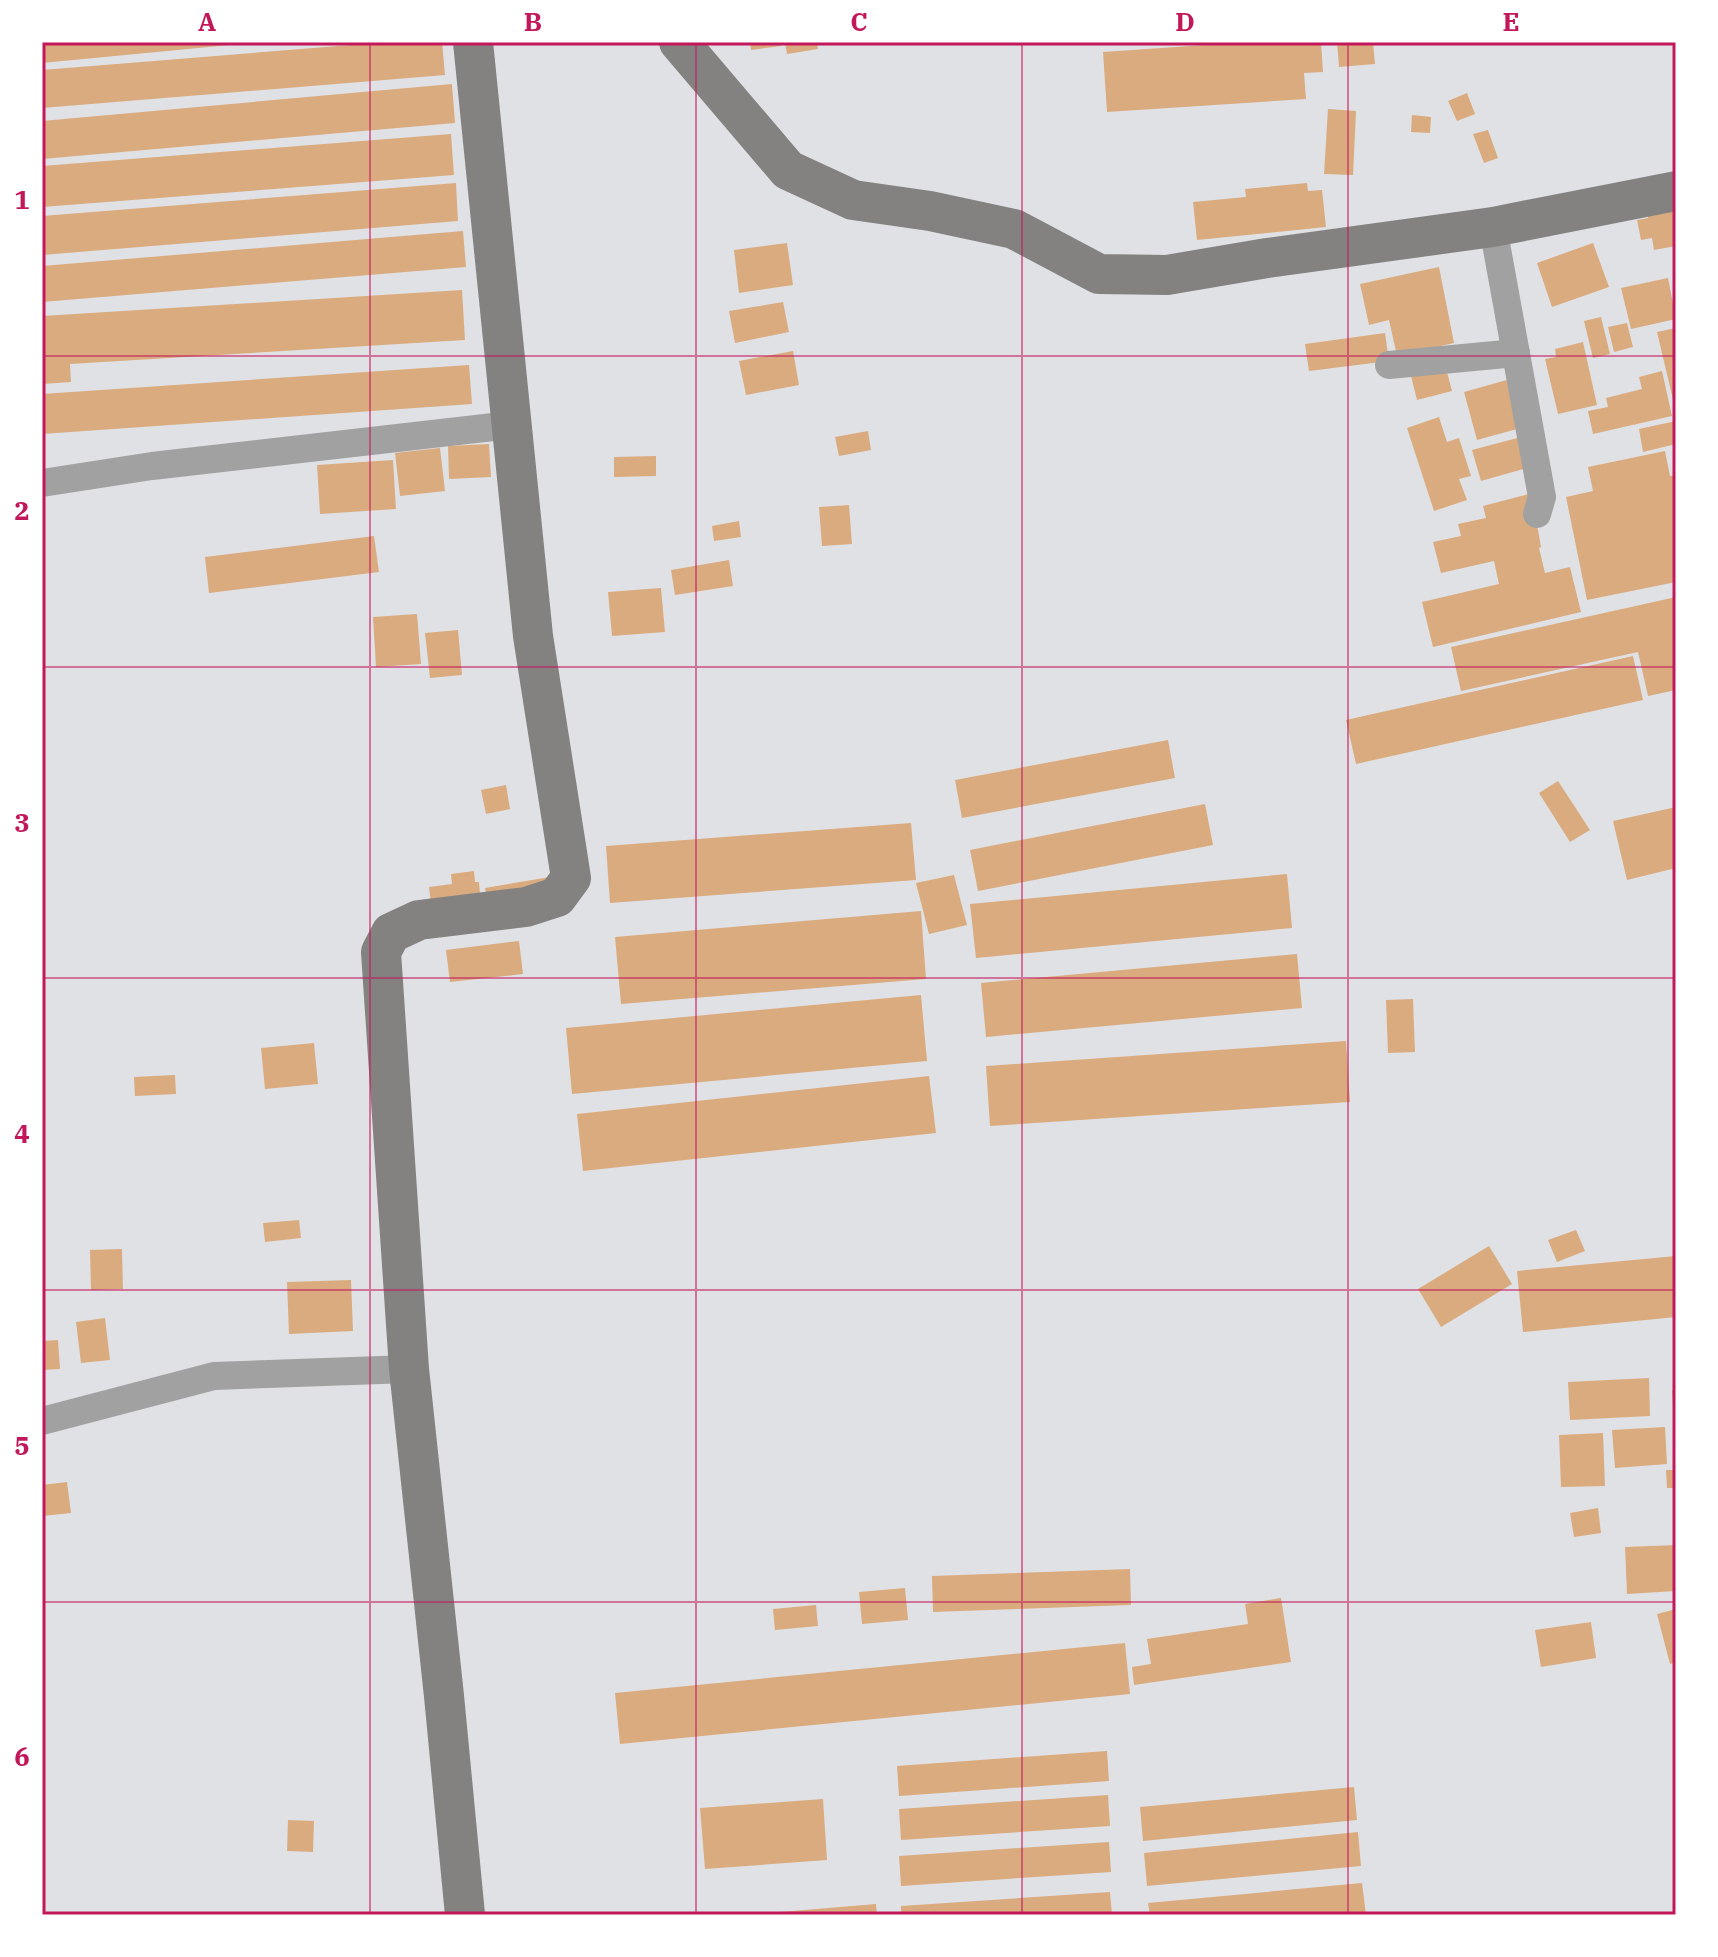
<svg xmlns="http://www.w3.org/2000/svg" width="1718" height="1957" viewBox="0 0 1718 1957" font-family="'IBM Plex Serif',serif">
<style>
.building{fill:#daab7e}
.lines{fill:none;stroke-linecap:round;stroke-linejoin:round}
.street{stroke:#a2a1a1;stroke-width:28}
.secondary{stroke:#848181;stroke-width:40}
.grid{fill:none;stroke:#c2185b;stroke-width:2;stroke-opacity:0.55}
.neatline{fill:none;stroke:#c2185b;stroke-width:3}
.grid-label{font-size:26px;text-anchor:middle;font-weight:bold;fill:#c2185b}
</style>
<rect width="100%" height="100%" fill="#e0e1e5"/>
<g class="building">
<path d="M42,42H240V44L42,63Z"/>
<path d="M388,42H442L445,75L42,108V70Z"/>
<path d="M750,42H780L781,46L751,50Z"/>
<path d="M785,42H817L818,49L787,54Z"/>
<path d="M1249,42H1321L1323,72L1304,73L1306,99L1107,112L1103,52Z"/>
<path d="M1337,42H1373L1375,64L1339,67Z"/>
<path d="M452,84L455,123L42,159V121Z"/>
<path d="M1467,93L1475,114L1457,121L1448,101Z"/>
<path d="M1328,109L1356,111L1353,175L1324,174Z"/>
<path d="M1412,115L1431,117L1430,133L1411,132Z"/>
<path d="M1488,130L1498,158L1484,163L1473,134Z"/>
<path d="M451,134L454,175L42,207V166Z"/>
<path d="M456,183L458,221L42,255V216Z"/>
<path d="M1307,183L1308,191L1322,190L1326,227L1197,240L1193,202L1246,197L1245,189Z"/>
<path d="M1676,204V246L1654,250L1652,238L1641,240L1637,220L1648,218L1647,209Z"/>
<path d="M463,231L466,267L42,302V266Z"/>
<path d="M787,243L793,285L739,293L734,250Z"/>
<path d="M1593,243L1609,287L1552,307L1537,263Z"/>
<path d="M1439,267L1454,343L1397,356L1389,320L1369,325L1360,284Z"/>
<path d="M1668,278L1676,319L1631,329L1621,288Z"/>
<path d="M462,290L465,340L70,364L71,382L42,384V316Z"/>
<path d="M783,302L789,332L735,343L729,311Z"/>
<path d="M1601,317L1610,354L1593,358L1584,321Z"/>
<path d="M1627,323L1633,347L1614,352L1608,327Z"/>
<path d="M1676,328V408H1675L1657,332Z"/>
<path d="M1385,333L1389,361L1309,371L1305,344Z"/>
<path d="M1583,342L1597,405L1558,414L1545,359L1556,357L1555,349Z"/>
<path d="M793,351L799,385L746,395L739,361Z"/>
<path d="M469,365L472,404L42,434V394Z"/>
<path d="M1446,368L1452,391L1417,400L1411,376Z"/>
<path d="M1662,371L1672,416L1593,434L1588,411L1608,407L1606,398L1642,389L1639,377Z"/>
<path d="M1514,378L1528,426L1477,440L1464,392Z"/>
<path d="M1439,417L1447,442L1459,438L1471,476L1459,479L1467,500L1434,511L1407,428Z"/>
<path d="M1676,421V444L1643,452L1639,429Z"/>
<path d="M868,431L871,450L839,456L835,437Z"/>
<path d="M1521,437L1530,467L1481,481L1472,450Z"/>
<path d="M489,444L491,477L449,479L448,446Z"/>
<path d="M440,448L445,491L400,496L395,453Z"/>
<path d="M1665,451L1670,476L1676,475V582L1587,600L1566,497L1593,491L1588,467Z"/>
<path d="M656,456V476L614,477V457Z"/>
<path d="M393,460L396,509L320,514L317,465Z"/>
<path d="M1529,494L1538,530L1541,547L1539,548L1545,573L1570,567L1581,612L1433,647L1422,602L1499,584L1494,561L1441,573L1433,542L1461,536L1458,524L1486,518L1483,506Z"/>
<path d="M849,505L852,544L822,546L819,507Z"/>
<path d="M739,521L741,537L714,541L712,526Z"/>
<path d="M374,536L379,572L209,593L205,557Z"/>
<path d="M729,560L733,586L675,595L671,570Z"/>
<path d="M661,588L665,632L612,636L608,592Z"/>
<path d="M1676,597V690L1648,696L1638,652L1461,691L1451,647Z"/>
<path d="M417,614L421,664L376,667L373,617Z"/>
<path d="M458,630L462,675L430,678L425,633Z"/>
<path d="M1633,656L1643,700L1356,764L1346,720Z"/>
<path d="M1168,740L1175,778L962,818L955,780Z"/>
<path d="M1558,781L1590,830L1570,842L1539,793Z"/>
<path d="M506,785L510,809L486,814L481,790Z"/>
<path d="M1205,804L1213,845L978,891L970,850Z"/>
<path d="M1676,807V868L1627,880L1613,821Z"/>
<path d="M911,823L916,880L610,903L606,846Z"/>
<path d="M474,871L475,882H479L481,906L432,911L429,887L452,884L451,874Z"/>
<path d="M1287,874L1292,928L976,958L970,904Z"/>
<path d="M954,875L967,925L929,934L916,883Z"/>
<path d="M550,877L553,895L489,907L485,888Z"/>
<path d="M921,911L926,979L621,1004L615,937Z"/>
<path d="M519,941L523,974L450,982L446,950Z"/>
<path d="M1297,954L1302,1008L986,1037L981,983Z"/>
<path d="M921,995L927,1061L572,1094L566,1028Z"/>
<path d="M1413,999L1415,1052L1388,1053L1386,1000Z"/>
<path d="M1346,1041L1350,1102L990,1126L986,1066Z"/>
<path d="M314,1043L318,1084L265,1089L261,1048Z"/>
<path d="M175,1075L176,1094L135,1096L134,1077Z"/>
<path d="M929,1076L936,1133L583,1171L577,1114Z"/>
<path d="M299,1220L301,1238L265,1242L263,1223Z"/>
<path d="M1576,1230L1585,1251L1557,1262L1548,1240Z"/>
<path d="M1489,1246L1512,1284L1441,1327L1418,1289Z"/>
<path d="M122,1249L123,1289L91,1290L90,1250Z"/>
<path d="M1676,1256V1317L1523,1332L1517,1271Z"/>
<path d="M351,1280L353,1331L289,1334L287,1282Z"/>
<path d="M105,1318L110,1360L81,1363L76,1322Z"/>
<path d="M58,1340L60,1369L42,1370V1341Z"/>
<path d="M1649,1378L1650,1416L1570,1420L1568,1382Z"/>
<path d="M1672,1390H1676V1418H1674Z"/>
<path d="M1665,1427L1667,1464L1615,1468L1612,1430Z"/>
<path d="M1603,1433L1605,1486L1561,1487L1559,1435Z"/>
<path d="M1666,1470H1676V1488H1667Z"/>
<path d="M67,1482L71,1513L42,1516V1485Z"/>
<path d="M1598,1508L1601,1533L1574,1537L1570,1513Z"/>
<path d="M1676,1545V1591L1627,1594L1625,1547Z"/>
<path d="M1130,1569L1131,1605L933,1612L932,1576Z"/>
<path d="M905,1588L908,1620L862,1624L859,1592Z"/>
<path d="M1281,1598L1291,1662L1134,1685L1132,1667L1151,1664L1147,1639L1248,1624L1245,1604Z"/>
<path d="M816,1605L818,1626L775,1630L773,1609Z"/>
<path d="M1676,1609V1662L1670,1664L1657,1614Z"/>
<path d="M1591,1622L1596,1658L1541,1667L1535,1630Z"/>
<path d="M1125,1643L1130,1694L620,1744L615,1693Z"/>
<path d="M1107,1751L1109,1781L899,1796L897,1766Z"/>
<path d="M1354,1787L1357,1820L1143,1841L1140,1807Z"/>
<path d="M1108,1795L1110,1826L901,1840L899,1809Z"/>
<path d="M823,1799L827,1860L705,1869L700,1808Z"/>
<path d="M288,1820L314,1821L313,1852L287,1851Z"/>
<path d="M1358,1832L1361,1866L1147,1886L1144,1853Z"/>
<path d="M1109,1842L1111,1872L901,1886L899,1856Z"/>
<path d="M1362,1883L1366,1915H1150L1148,1903Z"/>
<path d="M1110,1892L1112,1915H901V1906Z"/>
<path d="M876,1904L877,1915H768V1913Z"/>
</g>
<g class="lines">
<g class="street">
<path d="M1493,227L1542,497L1537,514"/>
<path d="M1389,365L1516,353"/>
<path d="M42,483L152,466L511,425"/>
<path d="M42,1421L214,1376L409,1369"/>
</g>
<g class="secondary">
<path d="M679,42L788,170L853,200L930,211L1014,229L1099,274L1167,275L1267,258L1493,227L1676,191"/>
<path d="M465,1915L444,1696L409,1369L381,952L391,933L419,920L526,907L557,897L571,878L533,636L473,42"/>
</g>
</g>
<path class="grid" d="M370,42V1915M696,42V1915M1022,42V1915M1348,42V1915M42,356H1676M42,667H1676M42,978H1676M42,1290H1676M42,1602H1676"/>
<rect width="1718" height="1957" fill="none" stroke="#ffffff" stroke-width="88"/>
<rect x="44" y="44" width="1630" height="1869" class="neatline"/>
<g class="grid-label">
<text x="207" y="31">A</text>
<text x="533" y="31">B</text>
<text x="859" y="31">C</text>
<text x="1185" y="31">D</text>
<text x="1511" y="31">E</text>
<text x="22" y="209">1</text>
<text x="22" y="520">2</text>
<text x="22" y="832">3</text>
<text x="22" y="1143">4</text>
<text x="22" y="1455">5</text>
<text x="22" y="1766">6</text>
</g>
</svg>
